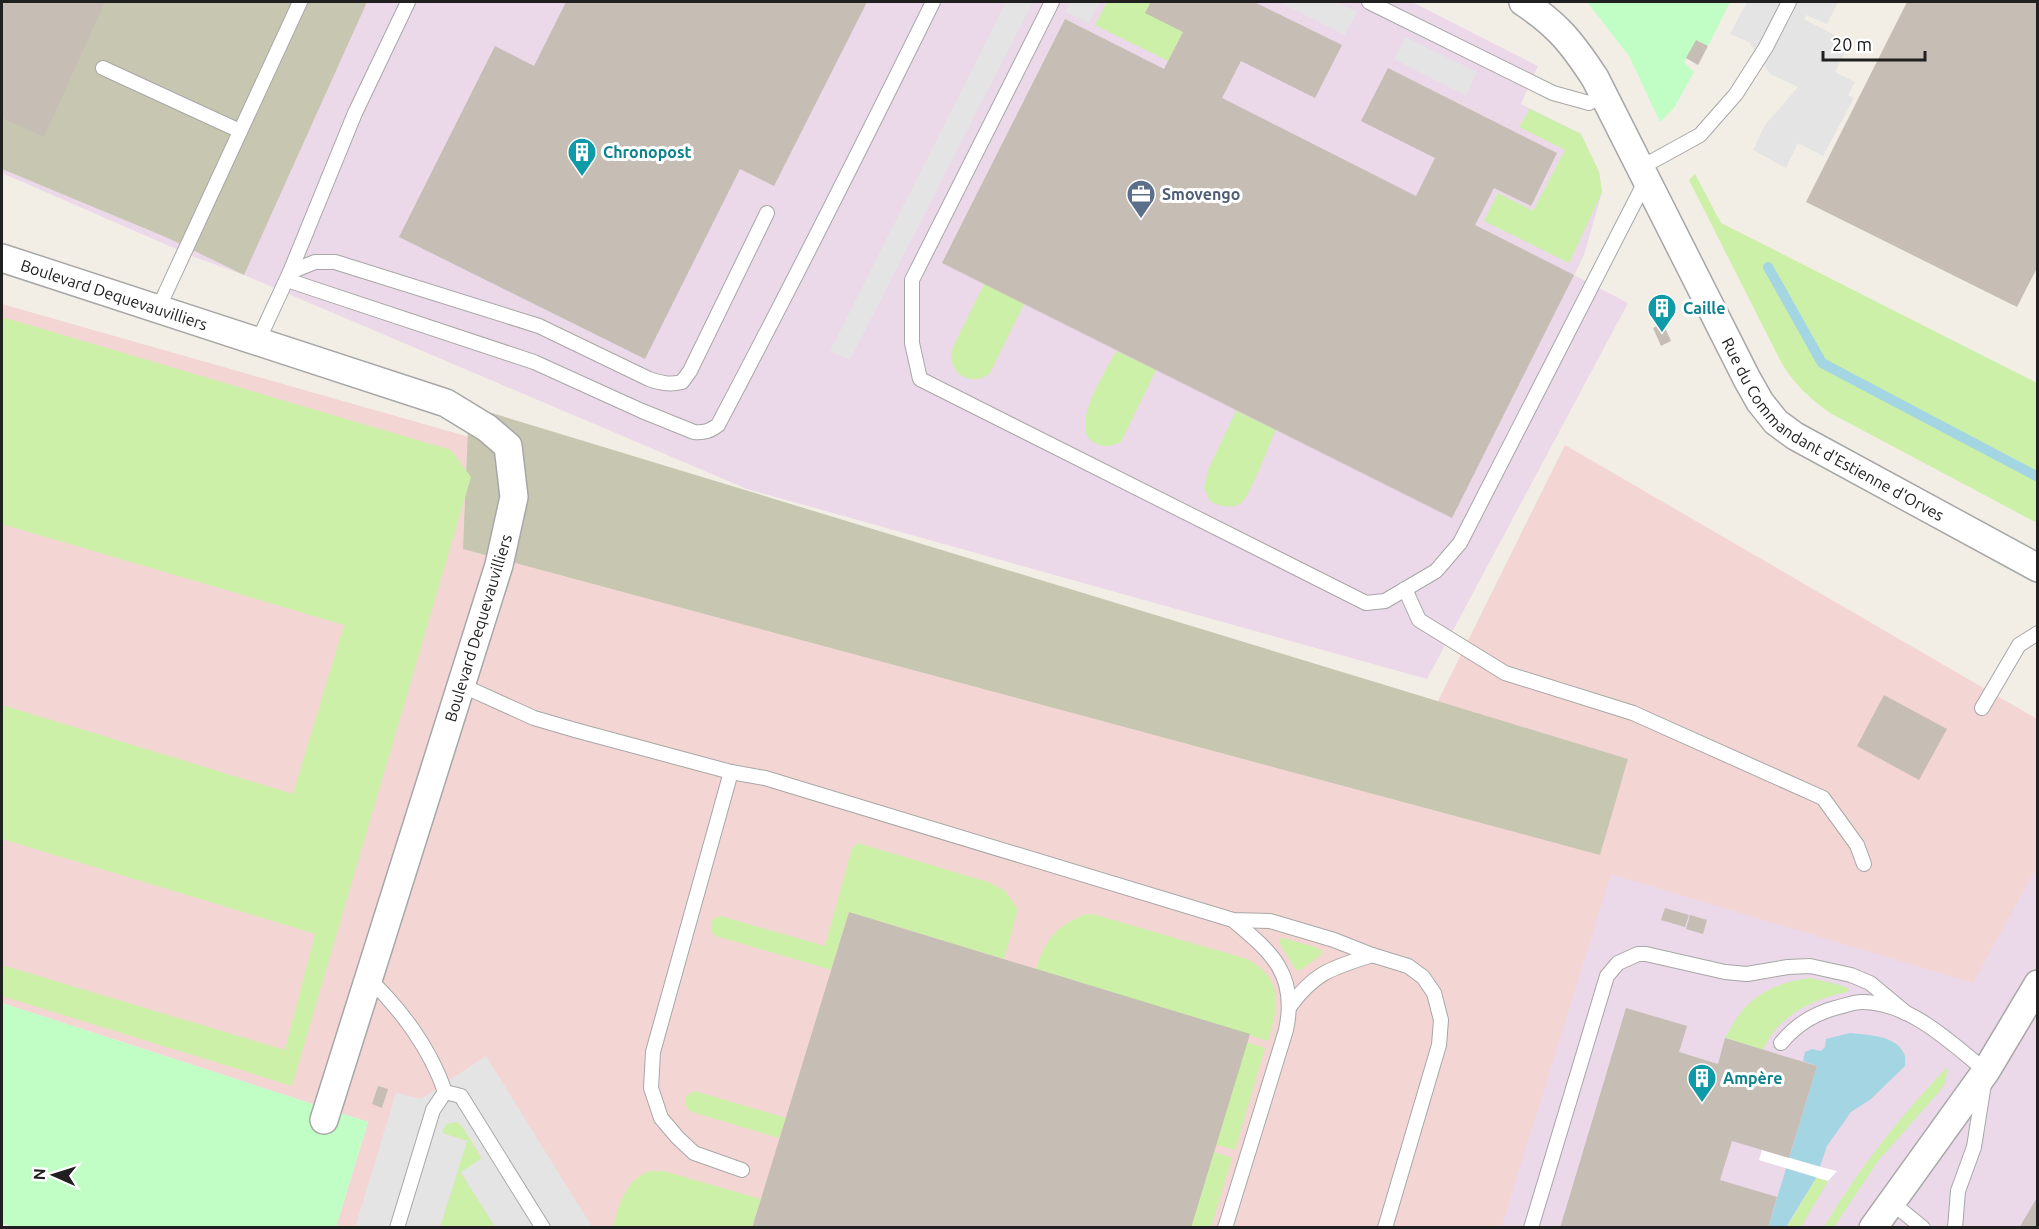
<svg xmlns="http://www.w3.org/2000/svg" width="2039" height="1229" viewBox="0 0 2039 1229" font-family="Ubuntu,sans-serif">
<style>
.commercial{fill:#f3d6d4}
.industrial{fill:#ebd8e8}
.construction{fill:#c7c7b1}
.grass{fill:#ccf0a8}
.park{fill:#c1fec6}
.parking{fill:#e4e4e4}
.water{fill:#a3d5e3}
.pier{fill:#fff}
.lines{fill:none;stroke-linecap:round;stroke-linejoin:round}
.stream{stroke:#a3d5e3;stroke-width:10}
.building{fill:#c6bdb5}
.service-casing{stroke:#a7a7a7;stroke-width:16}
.minor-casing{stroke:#a7a7a7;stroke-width:30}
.service{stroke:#fff;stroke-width:14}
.minor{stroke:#fff;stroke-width:27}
.labels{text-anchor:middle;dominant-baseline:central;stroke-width:6;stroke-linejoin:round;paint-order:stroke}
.culture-label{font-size:16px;font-weight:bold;fill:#0d838f;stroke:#fff;text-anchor:start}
.service-label{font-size:16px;font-weight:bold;fill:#4e5e75;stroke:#fff;text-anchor:start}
.street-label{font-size:16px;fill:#202020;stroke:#fff}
</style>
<rect width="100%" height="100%" fill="#f2eee6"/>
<path class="commercial" d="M2,304L1433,711L1565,445L2037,719V1227H336L368,1122L2,1003Z"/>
<g class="industrial">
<path d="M2,2H1412L1538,66L1521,104L1581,134L1599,172L1602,192L1584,255L1574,275L1628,303L1427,679L747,489L244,275L192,256L2,173Z"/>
<path d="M2037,866V1227L1501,1228L1611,874L1973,983Z"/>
</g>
<g class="construction">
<path d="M2,2H367L244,275L168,238L2,169Z"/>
<path d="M469,406L1628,759L1600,855L463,549Z"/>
</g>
<g class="grass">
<path d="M1107,2H1151L1146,12L1183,32L1168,61L1095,25Z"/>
<path d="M1530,109L1581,134L1599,172L1602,192L1569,263L1484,221L1498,193L1533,211L1565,150L1519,127Z"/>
<path d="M1695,174L1721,223L2037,383V523L1830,413C1809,398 1794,384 1781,362L1689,180Z"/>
<path d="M984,284L1024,304L990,373C977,385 956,379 952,362C950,357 952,352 953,347Z"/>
<path d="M2,317L451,450L471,477L292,1086L2,996V965L285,1050L315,934L2,839V705L293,794L344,625L2,524Z"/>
<path d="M1116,351L1156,370L1121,442C1112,446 1104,448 1095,443C1067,428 1107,370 1116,351Z"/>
<path d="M1236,411L1276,430C1269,444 1251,495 1241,503C1232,510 1219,506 1210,501L1204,488L1208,470Z"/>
<path d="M858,843L991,883L1005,891L1018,909L1004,959L849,912L831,970L716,936C710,932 710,927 712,920L720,916L825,946L852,848Z"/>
<path d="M1086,914L1096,915L1247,959C1285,979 1278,1008 1268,1041L1036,969C1046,938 1056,926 1086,914Z"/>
<path d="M1283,938L1318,948L1322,951V954L1301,970H1296L1280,944L1279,939Z"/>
<path d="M1810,978L1840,985L1849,989L1848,992C1814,998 1777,1016 1763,1050L1725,1038C1730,1030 1734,1021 1740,1014C1756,991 1784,981 1810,978Z"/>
<path d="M1247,1042L1265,1048L1235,1150L1216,1145Z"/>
<path d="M1947,1067L1946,1082L1938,1093L1878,1161L1834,1227H1824C1858,1169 1901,1116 1947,1067Z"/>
<path d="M694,1091L786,1118L779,1138L692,1112C685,1107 685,1103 686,1096Z"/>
<path d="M457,1122L462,1126L482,1159L461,1173L495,1227L440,1228L467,1141L442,1133L446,1124Z"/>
<path d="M1214,1152L1232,1158L1211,1227L1191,1228Z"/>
<path d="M649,1171H663L761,1199L752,1227H613C620,1203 624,1182 649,1171Z"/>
<path d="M1816,1178L1828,1181L1801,1227L1786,1228Z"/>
</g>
<g class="park">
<path d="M1587,2H1730L1708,46L1696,41L1684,62L1694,72L1674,108L1660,122L1629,56Z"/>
<path d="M2,1003L368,1122L336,1227L16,1228L2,1223Z"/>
</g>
<g class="parking">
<path d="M1006,2H1033L850,360L830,351Z"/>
<path d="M1070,2H1100L1089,23L1065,12Z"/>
<path d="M1279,2H1336L1357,12L1345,35Z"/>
<path d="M1747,2H1838L1827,24L1806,15L1804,19L1849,43L1835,72L1855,82L1848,95L1854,98L1823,156L1798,143L1786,168L1753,150L1765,125L1798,87L1770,74L1749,42L1730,34Z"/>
<path d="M1405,37L1477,72L1466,96L1394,59Z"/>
<path d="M486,1056L592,1227H495L461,1172L482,1158L462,1126L456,1122L446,1124L442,1133L467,1141L440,1227L355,1228L396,1093L421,1099Z"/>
</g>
<path class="water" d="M1850,1033C1866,1035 1895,1035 1903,1052C1906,1055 1905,1061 1905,1066L1871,1099L1851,1112L1827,1146L1816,1178L1786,1227L1768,1228L1817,1066L1803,1061L1805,1052L1812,1049L1821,1051L1825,1047L1826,1039Z"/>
<path class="pier" d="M1762,1150L1821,1167L1837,1171L1828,1181L1759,1160Z"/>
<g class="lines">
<path class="stream" d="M1768,267L1822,363L2038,477"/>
</g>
<g class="building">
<path d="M2,2H105L44,137L2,118Z"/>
<path d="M566,2H867L774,186L740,169L645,359L399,237L495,46L534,66Z"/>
<path d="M1151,2H1254L1342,45L1315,98L1241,61L1222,98L1416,196L1435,158L1361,121L1388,68L1557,153L1531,206L1494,188L1475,225L1574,275L1452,518L942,263L1065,19L1164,69L1183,32L1145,13Z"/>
<path d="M1907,2H2038V266L2017,307L1806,202Z"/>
<path d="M1696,40L1708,46L1698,65L1686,58Z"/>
<path d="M1663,323L1671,341L1661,346L1653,328Z"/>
<path d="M1884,695L1947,729L1919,780L1857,746Z"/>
<path d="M1665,908L1689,915L1685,927L1661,920Z"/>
<path d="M849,912L1250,1034L1191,1228H752Z"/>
<path d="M1690,915L1707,920L1703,934L1686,929Z"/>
<path d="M1626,1008L1687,1026L1679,1052L1718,1064L1725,1038L1817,1066L1789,1158L1732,1141L1720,1180L1777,1197L1768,1228H1560Z"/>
<path d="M378,1086L388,1089L382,1108L372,1104Z"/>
<path d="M2038,1196V1228H2019Z"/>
</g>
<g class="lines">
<g class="service-casing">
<g id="service">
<path d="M1052,2L912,280V343L920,379L1366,603L1385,601L1436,571L1460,543L1646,180"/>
<path d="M1369,2L1553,93L1589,103L1603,95"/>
<path d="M103,68L240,131"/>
<path d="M1640,168L1700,135L1736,94L1766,47L1789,2"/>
<path d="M290,272L315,262H335L539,326L649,379C661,383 669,385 682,382L690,371L767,213"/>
<path d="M287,280L534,362L642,411L694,432C704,433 710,431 718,425C792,285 863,144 933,2"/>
<path d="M158,309L300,2"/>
<path d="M258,341L290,272L355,113L408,2"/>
<path d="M1405,589L1419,620L1505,673L1633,713L1823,798L1857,845L1864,864"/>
<path d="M461,685L534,718L575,730L731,772L765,778L1233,920L1270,921L1334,940L1372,955L1408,966L1423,977L1434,993L1441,1020L1439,1045L1385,1228"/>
<path d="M1982,708L2019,645L2038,633"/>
<path d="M731,772L653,1052L651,1088L661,1118L678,1138L694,1153L742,1170"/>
<path d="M369,979C401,1009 431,1050 445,1092"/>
<path d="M1290,1006C1316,971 1333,968 1372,955"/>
<path d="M1781,1043C1795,1026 1813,1014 1835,1008C1844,1006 1853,1002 1862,1002C1910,1002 1951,1043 1986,1071L1974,1147L1958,1191L1955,1228"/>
<path d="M1891,1202L1923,1228"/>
<path d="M397,1228L433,1110L445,1092L461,1096L543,1228"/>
<path d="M1225,1228L1286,1030C1298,974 1271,952 1233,920"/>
<path d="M1531,1228L1607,976L1618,963L1638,954H1646L1725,972L1747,974L1788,967L1810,966L1851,975L1870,983L1906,1013"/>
</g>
</g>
<g class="minor-casing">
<g id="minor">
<path id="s1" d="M1523,2C1558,25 1572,43 1595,78L1747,379L1760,402L1776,422L1795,436L2038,568"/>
<path id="s2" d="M2,258L446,403L487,428L508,446L514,497L499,565L324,1120"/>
<path d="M1873,1228L1986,1071L2038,984"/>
</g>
</g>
<use href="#service" class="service"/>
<use href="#minor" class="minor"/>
</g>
<defs>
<g id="building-pin" transform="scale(1.5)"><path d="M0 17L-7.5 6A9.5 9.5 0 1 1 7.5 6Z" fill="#0f9aa8" stroke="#fff"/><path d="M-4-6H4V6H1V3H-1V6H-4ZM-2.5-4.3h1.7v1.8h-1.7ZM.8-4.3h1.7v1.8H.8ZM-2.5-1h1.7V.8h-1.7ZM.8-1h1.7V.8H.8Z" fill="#fff"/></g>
<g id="office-pin" transform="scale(1.5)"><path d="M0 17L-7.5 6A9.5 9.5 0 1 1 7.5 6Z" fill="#5c6f8a" stroke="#fff"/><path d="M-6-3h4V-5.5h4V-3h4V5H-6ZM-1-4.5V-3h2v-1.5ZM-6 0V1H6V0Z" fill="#fff"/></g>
</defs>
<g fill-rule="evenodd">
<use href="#building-pin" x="582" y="152"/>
<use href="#office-pin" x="1141" y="194"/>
<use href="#building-pin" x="1662" y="308"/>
<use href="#building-pin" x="1702" y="1078"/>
</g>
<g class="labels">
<g class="culture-label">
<text x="603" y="152">Chronopost</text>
<text x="1683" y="308">Caille</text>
<text x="1723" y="1078">Ampère</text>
</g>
<g class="service-label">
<text x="1162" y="194">Smovengo</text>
</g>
<g class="street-label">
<text stroke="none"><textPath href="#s2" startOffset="118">Boulevard Dequevauvilliers</textPath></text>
<text stroke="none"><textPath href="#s1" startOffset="542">Rue du Commandant d'Estienne d'Orves</textPath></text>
<text transform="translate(478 628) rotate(-73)">Boulevard Dequevauvilliers</text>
</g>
</g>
<rect width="2039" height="1229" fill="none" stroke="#202020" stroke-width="6"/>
<g transform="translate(54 1175) rotate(273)" stroke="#ffffff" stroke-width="4.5" paint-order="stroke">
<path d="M0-4.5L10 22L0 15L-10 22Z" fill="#202020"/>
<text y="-9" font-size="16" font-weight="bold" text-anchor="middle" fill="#202020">N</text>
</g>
<path d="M1823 51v9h102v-9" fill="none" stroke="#202020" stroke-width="3"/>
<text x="1832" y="51" font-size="18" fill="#202020" stroke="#ffffff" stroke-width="4.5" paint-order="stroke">20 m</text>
</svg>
